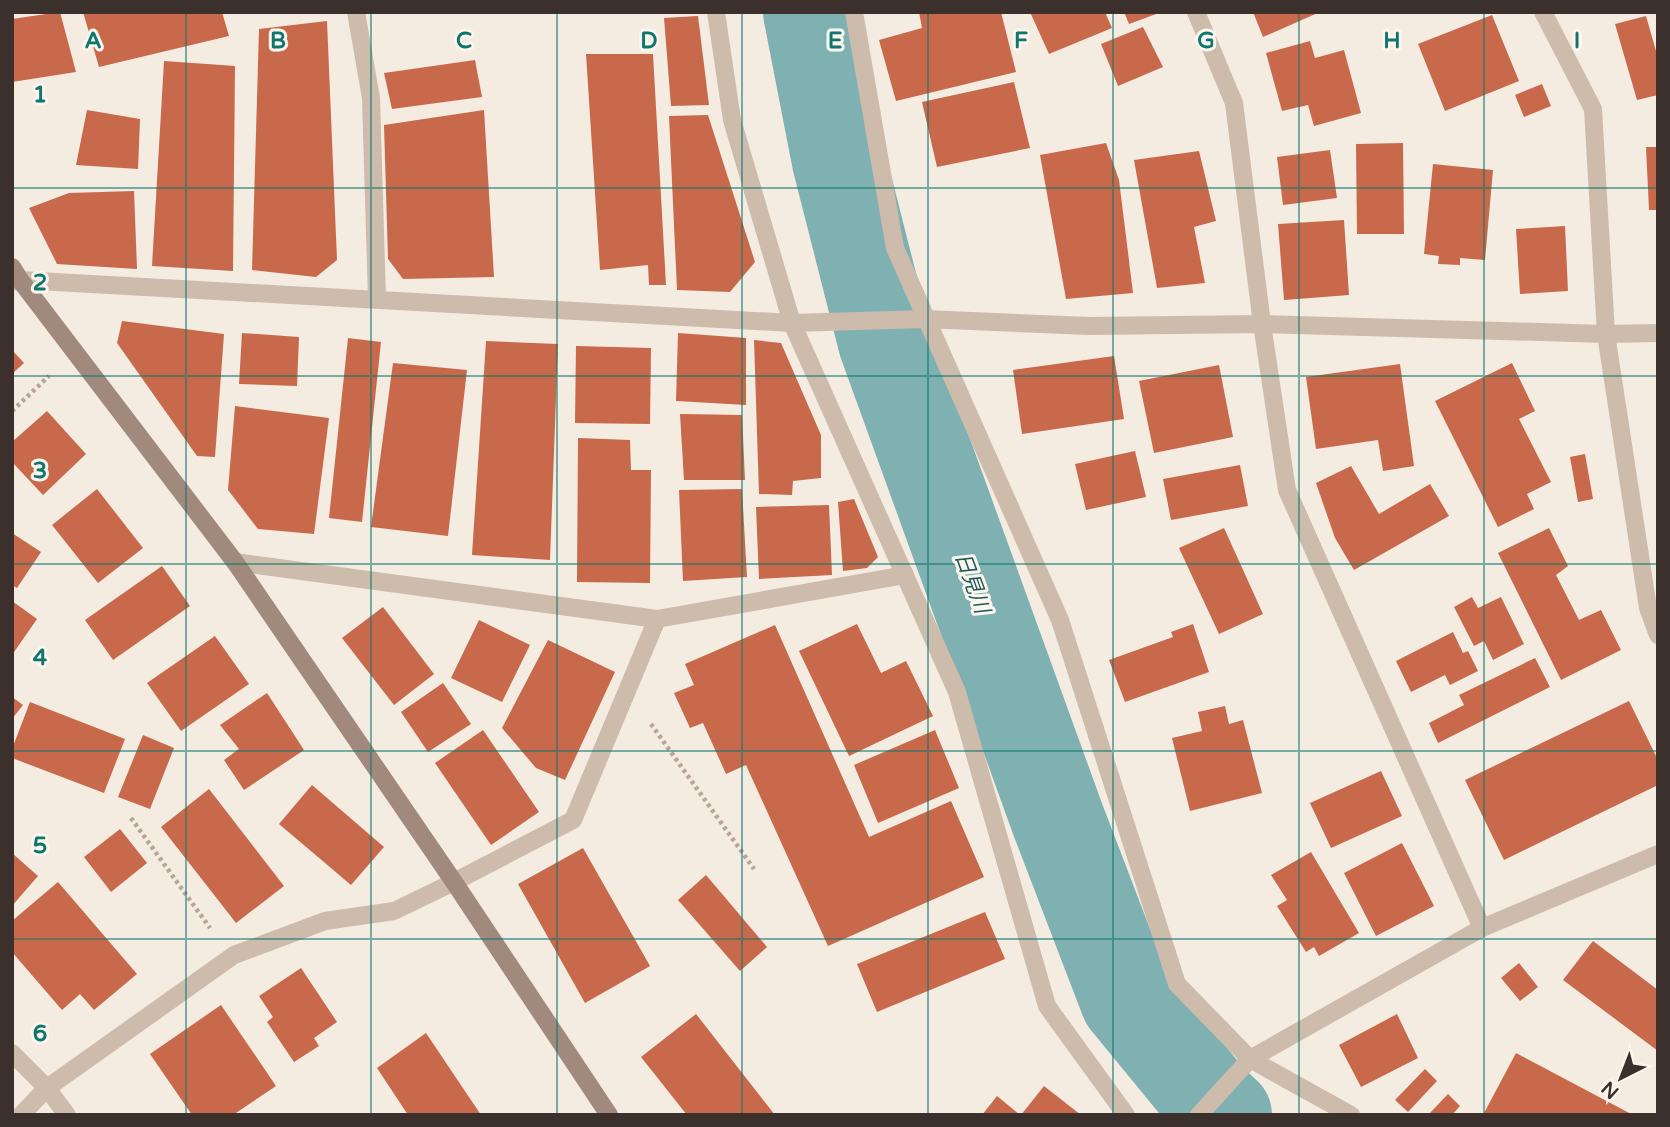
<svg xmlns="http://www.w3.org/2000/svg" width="1670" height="1127" viewBox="0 0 1670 1127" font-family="'Varela Round','Noto Sans JP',sans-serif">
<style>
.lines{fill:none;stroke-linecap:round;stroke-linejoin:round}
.river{stroke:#7fb0b2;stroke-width:94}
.building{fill:#c8694b}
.path{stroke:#b9a596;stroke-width:4.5;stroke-dasharray:3.5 3.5;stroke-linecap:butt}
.street{stroke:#cdbbac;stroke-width:18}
.secondary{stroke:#a18a7d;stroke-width:18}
.grid{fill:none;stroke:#0f766e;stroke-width:2;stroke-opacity:0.55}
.labels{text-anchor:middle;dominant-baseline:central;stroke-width:6;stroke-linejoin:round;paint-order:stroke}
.water-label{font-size:21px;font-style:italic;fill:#1f5a5e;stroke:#fbf5ee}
.grid-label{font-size:23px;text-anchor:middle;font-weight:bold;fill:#0f766e;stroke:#fbf5ee;stroke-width:6;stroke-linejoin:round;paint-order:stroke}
</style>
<rect width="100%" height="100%" fill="#f4ebe1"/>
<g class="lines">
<path class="river" d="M810,12L839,161L885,342L1058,820L1127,1000L1209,1100L1225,1115"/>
</g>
<g class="building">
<path d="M60,12L76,72L12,82V19Z"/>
<path d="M83,12H222L229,36L99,67Z"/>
<path d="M919,12H1001L1016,72L896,101L879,40L922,28Z"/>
<path d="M1030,12H1105L1112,28L1049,54Z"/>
<path d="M1124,12H1159V13L1129,24Z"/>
<path d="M1253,12H1320L1263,37Z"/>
<path d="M1492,15L1519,81L1445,111L1418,44Z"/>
<path d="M698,16L709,105L671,106L664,18Z"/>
<path d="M1646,16L1656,51L1658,50V95L1637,100L1615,24Z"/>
<path d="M327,21L337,260L316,277L252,270L259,29Z"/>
<path d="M1143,27L1163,67L1118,86L1101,44Z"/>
<path d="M1310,41L1315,58L1344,50L1361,113L1314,126L1308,105L1282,111L1266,53Z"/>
<path d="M586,54H653L666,285H649L648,265L600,270Z"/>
<path d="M475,60L482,97L392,109L384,73Z"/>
<path d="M164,61L235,66L233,271L152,266Z"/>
<path d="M1014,82L1030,148L937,167L922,102Z"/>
<path d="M1542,84L1551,106L1524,117L1515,95Z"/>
<path d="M87,110L140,119L138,169L76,165Z"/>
<path d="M484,110L494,277L403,279L388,259L384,125Z"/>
<path d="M708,115L755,262L730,292L677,290L669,116Z"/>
<path d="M1106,143L1119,180L1133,293L1066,299L1040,155Z"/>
<path d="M1403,143L1404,234H1357L1356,144Z"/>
<path d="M1646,147H1658V210H1649Z"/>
<path d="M1330,150L1337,198L1283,205L1277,157Z"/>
<path d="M1199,151L1216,221L1194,227L1205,283L1157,288L1134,160Z"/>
<path d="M1433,164L1493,170L1485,260L1460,258V265L1438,264L1439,256L1424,254Z"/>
<path d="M134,191L137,269L57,264L29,208L69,193Z"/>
<path d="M1344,220L1349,295L1284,300L1278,224Z"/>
<path d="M1565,226L1568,291L1520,294L1516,229Z"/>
<path d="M122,321L224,334L215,457L197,456L117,343Z"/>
<path d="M242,333L299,337L297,386L239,384Z"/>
<path d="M678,333L746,338V405L676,401Z"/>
<path d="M348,338L381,342L362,522L329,518Z"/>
<path d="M754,340L781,343L821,435V478L793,481L792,495L759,494Z"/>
<path d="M486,341L558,344L550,560L472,555Z"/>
<path d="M576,346L651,348L650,424L575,423Z"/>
<path d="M12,350L24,363L12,374Z"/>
<path d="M1114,356L1124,419L1022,434L1013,370Z"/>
<path d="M393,363L467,370L448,536L371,527Z"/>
<path d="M1512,363L1535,411L1519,419L1551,482L1527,494L1534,509L1498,527L1435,401Z"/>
<path d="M1400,364L1414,466L1383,471L1378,440L1316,449L1306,377Z"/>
<path d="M1219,365L1233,437L1154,453L1139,381Z"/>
<path d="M235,406L329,418L314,534L258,529L228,490Z"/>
<path d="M47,411L86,454L43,495L12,462V442Z"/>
<path d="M680,414L742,415L745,480H684Z"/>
<path d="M578,438L630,440L631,470H651L650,583L577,582Z"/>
<path d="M1135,451L1146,497L1086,510L1075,464Z"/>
<path d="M1585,454L1593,499L1578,502L1570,457Z"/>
<path d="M1240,465L1248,506L1171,520L1163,479Z"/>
<path d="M1351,466L1379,514L1430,484L1449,516L1354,570L1335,538L1316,483Z"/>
<path d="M97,489L143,548L98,583L52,525Z"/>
<path d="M742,489L747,577L683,581L679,490Z"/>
<path d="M854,499L878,557L867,568L843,571L838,502Z"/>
<path d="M829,505L832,575L759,579L756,507Z"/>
<path d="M1224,528L1263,614L1219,634L1179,548Z"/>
<path d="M1549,528L1568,566L1556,575L1579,620L1601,610L1621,650L1561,680L1498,553Z"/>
<path d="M12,533L41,552L17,588L12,585Z"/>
<path d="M162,566L190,606L113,660L85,620Z"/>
<path d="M1472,597L1478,608L1501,597L1524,644L1493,660L1484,641L1474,646L1454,607Z"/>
<path d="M12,601L37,619L12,655Z"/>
<path d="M383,607L434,674L394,705L342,638Z"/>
<path d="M479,620L530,645L502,702L451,678Z"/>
<path d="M857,624L881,673L906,661L933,716L849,756L799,651Z"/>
<path d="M1193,624L1209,672L1125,702L1109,660L1173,637L1171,632Z"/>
<path d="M775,625L869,837L951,801L984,877L828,946L746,765L726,774L703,723L690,728L674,693L694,685L685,664Z"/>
<path d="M1453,632L1463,653L1468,651L1478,671L1450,685L1445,675L1411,692L1396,661Z"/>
<path d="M215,636L249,684L181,731L147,683Z"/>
<path d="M548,640L615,672L565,780L536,768L502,728Z"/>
<path d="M1535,658L1550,687L1438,743L1429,723L1464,705L1459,695Z"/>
<path d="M443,683L471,724L428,752L401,712Z"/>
<path d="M267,693L304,750L244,790L224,760L239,749L220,725Z"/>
<path d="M12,697L23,705L12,719Z"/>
<path d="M1629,701L1658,760V785L1504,860L1465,780Z"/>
<path d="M30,702L125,739L104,793L12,758V749Z"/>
<path d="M1225,706L1229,724L1243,720L1262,793L1190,811L1172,738L1202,731L1198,712Z"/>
<path d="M483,730L539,812L491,845L435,763Z"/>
<path d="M935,730L959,788L878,823L854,765Z"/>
<path d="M143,735L174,748L150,809L118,797Z"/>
<path d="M1381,771L1402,816L1331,848L1310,803Z"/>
<path d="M312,785L384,847L351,885L279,824Z"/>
<path d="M209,789L284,886L236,923L161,827Z"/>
<path d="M120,829L147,863L111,892L84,857Z"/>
<path d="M1402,843L1434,906L1376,936L1344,873Z"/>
<path d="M583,848L650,966L585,1003L518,884Z"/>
<path d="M1311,852L1359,933L1319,956L1314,947L1306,952L1277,906L1287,900L1271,875Z"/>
<path d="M12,853L38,876L12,906Z"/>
<path d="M706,875L767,947L740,971L678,900Z"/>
<path d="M58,882L137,974L94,1010L80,994L62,1010L12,952V921Z"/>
<path d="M985,912L1005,959L877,1012L857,964Z"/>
<path d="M1593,941L1658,990V1051L1563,980Z"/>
<path d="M1519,963L1538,987L1520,1001L1501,978Z"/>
<path d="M301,968L337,1022L314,1038L319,1046L294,1062L267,1022L273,1017L259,996Z"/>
<path d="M221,1005L276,1086L233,1115H192L150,1054Z"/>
<path d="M696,1014L775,1115H687L641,1057Z"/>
<path d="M1397,1014L1418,1058L1361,1087L1339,1045Z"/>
<path d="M426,1033L481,1115H408L377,1068Z"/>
<path d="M1516,1053L1633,1115H1483Z"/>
<path d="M1425,1069L1437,1081L1408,1112L1395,1100Z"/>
<path d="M1044,1086L1081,1115H1021Z"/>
<path d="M1448,1094L1460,1106L1452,1115H1428Z"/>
<path d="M997,1096L1020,1115H982Z"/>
</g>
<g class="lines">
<g class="path">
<path d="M12,411L49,376"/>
<path d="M651,724L754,869"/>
<path d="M131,818L210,928"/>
</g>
<g class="street">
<path d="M356,12L371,98L377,299"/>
<path d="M716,12L732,120L792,323L957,692L1047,1006L1126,1115"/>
<path d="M854,12L895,248L1060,620L1177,984L1250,1059L1351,1115"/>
<path d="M1196,12L1234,103L1262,324L1287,490L1482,928"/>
<path d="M1543,12L1593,109L1606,334L1648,608L1658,635"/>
<path d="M12,282L20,280L792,323L925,319L1089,326L1262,324L1606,334L1658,333"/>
<path d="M235,562L657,619L905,575"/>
<path d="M12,1053L47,1088L67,1115"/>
<path d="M21,1115L47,1088L234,955L325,921L394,911L454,882L573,820L657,619"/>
<path d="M1199,1115L1250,1059L1482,928L1658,854"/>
</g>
<path class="secondary" d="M12,267L20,280L235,562L454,882L609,1115"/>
</g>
<path class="grid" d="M186,12V1115M371,12V1115M557,12V1115M742,12V1115M928,12V1115M1113,12V1115M1299,12V1115M1484,12V1115M12,188H1658M12,376H1658M12,564H1658M12,751H1658M12,939H1658"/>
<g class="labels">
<g class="water-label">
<text transform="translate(972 583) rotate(70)">日見川</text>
</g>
</g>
<g class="grid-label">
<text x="93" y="48">A</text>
<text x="278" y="48">B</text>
<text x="464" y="48">C</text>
<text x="649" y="48">D</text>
<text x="835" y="48">E</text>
<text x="1021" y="48">F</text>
<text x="1206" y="48">G</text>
<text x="1392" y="48">H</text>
<text x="1577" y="48">I</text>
<text x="40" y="102">1</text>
<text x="40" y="290">2</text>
<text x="40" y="478">3</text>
<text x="40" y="665">4</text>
<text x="40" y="853">5</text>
<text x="40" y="1041">6</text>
</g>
<rect width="1670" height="1127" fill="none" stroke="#3b302b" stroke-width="28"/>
<g transform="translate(1621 1078) rotate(222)" stroke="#fbf5ee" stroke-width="5" paint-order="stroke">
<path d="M0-5L12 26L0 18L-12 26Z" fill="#3b302b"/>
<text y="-10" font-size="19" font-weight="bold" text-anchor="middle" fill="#3b302b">N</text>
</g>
</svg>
